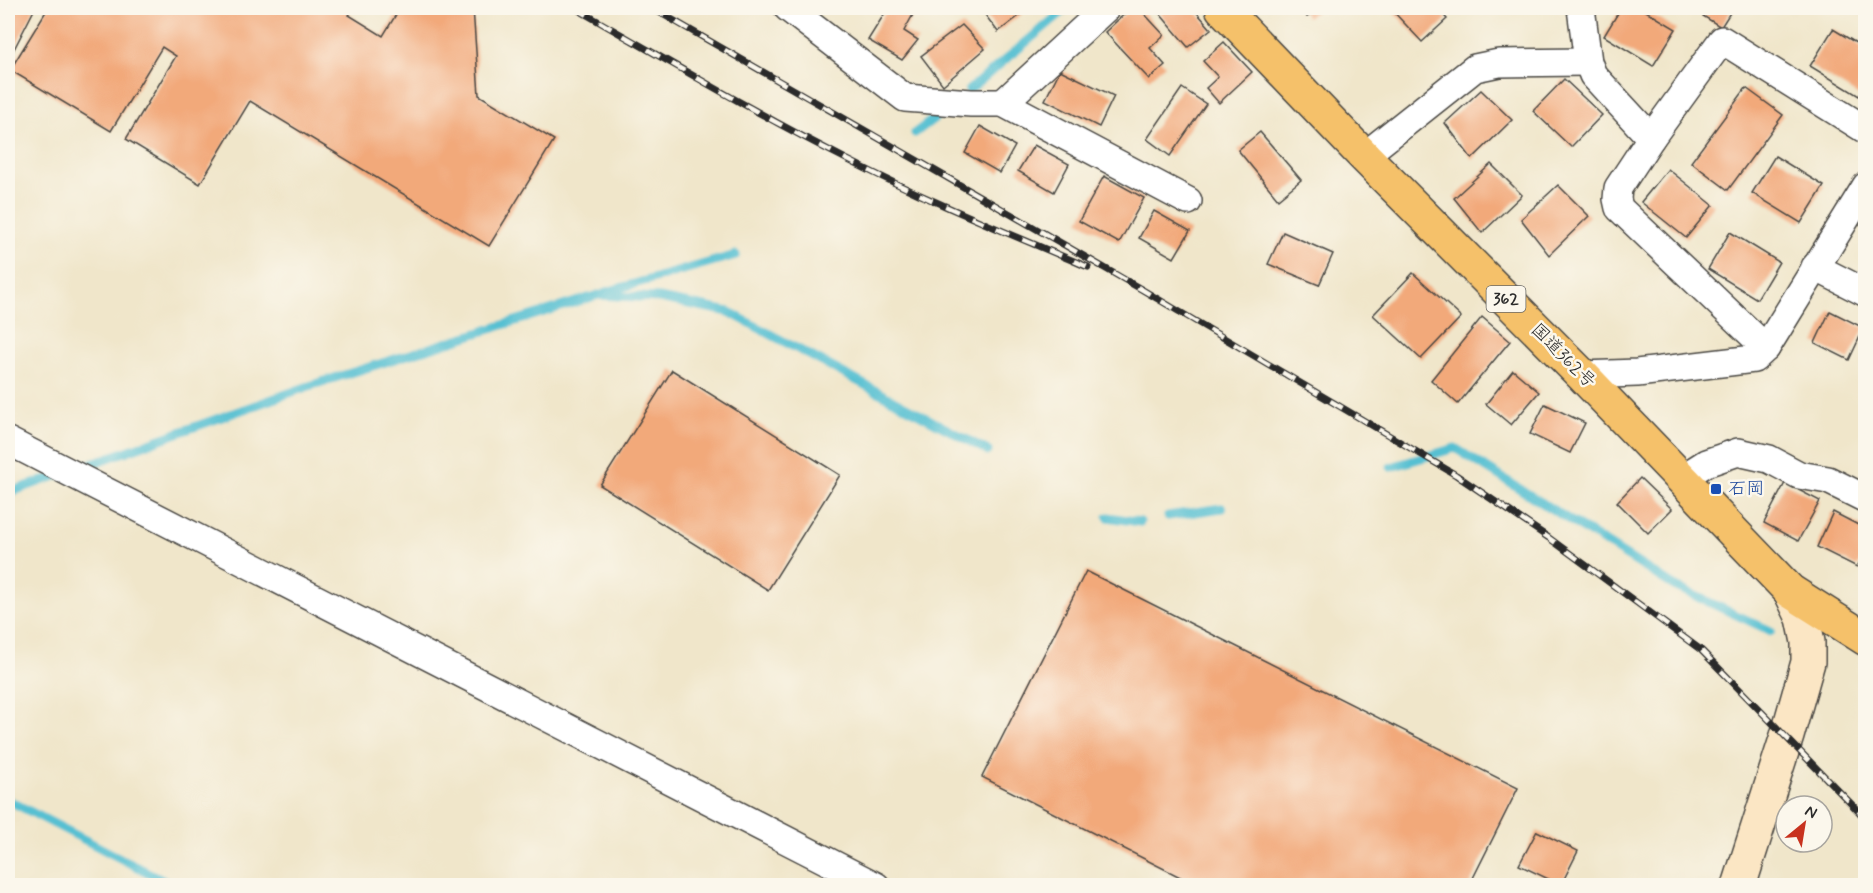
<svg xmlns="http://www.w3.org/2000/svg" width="1873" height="893" viewBox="0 0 1873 893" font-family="Mynerve,'Klee One',sans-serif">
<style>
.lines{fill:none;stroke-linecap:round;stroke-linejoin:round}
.stream{stroke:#56c0d2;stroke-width:9}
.building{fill:#f2a97a}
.street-casing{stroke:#494743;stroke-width:30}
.secondary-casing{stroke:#494743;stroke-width:36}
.highway-casing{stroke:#494743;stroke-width:36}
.street{stroke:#fff;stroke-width:27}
.secondary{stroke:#fbe6c4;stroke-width:33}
.highway{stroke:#f5c16b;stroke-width:33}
.rail-casing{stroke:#2b2b2b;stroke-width:7}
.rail{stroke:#fbf7ec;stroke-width:4.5;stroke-dasharray:14;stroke-linecap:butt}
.transit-dot{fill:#1a4fb4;stroke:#fbf7ec;stroke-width:2}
.labels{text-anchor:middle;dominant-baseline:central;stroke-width:5;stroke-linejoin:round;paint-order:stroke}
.shield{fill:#fbf7ec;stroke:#696865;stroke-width:1.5}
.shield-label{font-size:16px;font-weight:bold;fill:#2b2b2b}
.street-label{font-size:18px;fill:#2b2b2b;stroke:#fbf7ec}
.transit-label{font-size:18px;fill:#164399;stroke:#fbf7ec;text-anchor:start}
</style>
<rect width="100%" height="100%" fill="#fbf7ec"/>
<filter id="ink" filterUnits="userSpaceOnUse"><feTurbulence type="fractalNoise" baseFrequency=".0167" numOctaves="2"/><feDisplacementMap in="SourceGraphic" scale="12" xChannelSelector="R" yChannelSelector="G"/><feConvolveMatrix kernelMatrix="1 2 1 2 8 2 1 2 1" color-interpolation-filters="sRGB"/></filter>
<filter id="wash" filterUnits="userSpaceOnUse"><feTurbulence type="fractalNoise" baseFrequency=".008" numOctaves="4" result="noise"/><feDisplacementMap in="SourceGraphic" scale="24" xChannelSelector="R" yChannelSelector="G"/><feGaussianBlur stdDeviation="1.35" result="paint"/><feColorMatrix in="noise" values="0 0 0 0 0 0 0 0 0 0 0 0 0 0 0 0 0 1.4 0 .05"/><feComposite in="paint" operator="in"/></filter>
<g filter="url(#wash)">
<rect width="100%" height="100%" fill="#f0e6ca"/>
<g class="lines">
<g class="stream">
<path d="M969,90L1067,8"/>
<path d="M915,133L940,114"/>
<path d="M606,292L736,255"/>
<path d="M1391,467L1455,448L1674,586L1771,631"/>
<path d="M74,470L306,387L598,295L659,298L729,312L988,451"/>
<path d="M8,493L61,474"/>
<path d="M1168,516L1222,508"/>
<path d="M1108,517L1140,522"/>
<path d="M8,800L174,886"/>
</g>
</g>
<g id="blocks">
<g class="building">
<path d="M8,8H35L8,61Z"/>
<path d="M48,8H354L349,15L383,36L400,8H473L479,95L554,140L489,246L250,101L200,184L126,139L176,56L162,47L111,131L10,70Z"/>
<path d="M888,8H910L915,11L904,31L918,40L902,60L868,40Z"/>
<path d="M980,8H1025L1027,10L998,32Z"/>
<path d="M1131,8H1139L1164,35L1150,48L1165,65L1149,79L1105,32Z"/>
<path d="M1155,8H1193L1211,29L1188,47Z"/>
<path d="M1301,8H1322L1307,17Z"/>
<path d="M1390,8H1437L1447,19L1422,42Z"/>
<path d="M1621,8H1641L1676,29L1653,66L1604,36Z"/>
<path d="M1690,8H1733L1721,27Z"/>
<path d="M962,25L985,49L943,85L921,56Z"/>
<path d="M1833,29L1866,49V86L1859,96L1810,66Z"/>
<path d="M1224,42L1252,72L1219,103L1206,88L1218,77L1203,61Z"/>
<path d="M1060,70L1114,96L1099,127L1045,100Z"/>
<path d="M1564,79L1602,115L1571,147L1533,111Z"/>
<path d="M1182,88L1206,104L1170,156L1147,139Z"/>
<path d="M1746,88L1783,115L1728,190L1691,162Z"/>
<path d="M1481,90L1512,120L1472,159L1445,123Z"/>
<path d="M980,126L1015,146L1000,173L965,153Z"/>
<path d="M1260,132L1301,180L1278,199L1238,150Z"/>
<path d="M1034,145L1069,164L1054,192L1018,171Z"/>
<path d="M1775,156L1824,186L1801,223L1752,193Z"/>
<path d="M1491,164L1522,195L1482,233L1454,198Z"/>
<path d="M1668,169L1713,205L1686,238L1641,202Z"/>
<path d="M1104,176L1144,198L1119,243L1079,221Z"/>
<path d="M1558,185L1589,216L1549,255L1521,219Z"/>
<path d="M1154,211L1190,231L1174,258L1139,238Z"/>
<path d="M1283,232L1333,254L1319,285L1268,264Z"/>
<path d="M1730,232L1779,262L1757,299L1708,269Z"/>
<path d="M1413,273L1461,317L1421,359L1373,315Z"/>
<path d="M1830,311L1864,328L1849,360L1815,343Z"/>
<path d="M1482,317L1510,341L1458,404L1431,380Z"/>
<path d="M672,370L840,475L768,590L600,485Z"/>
<path d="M1513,370L1539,392L1511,425L1486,404Z"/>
<path d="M1545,404L1585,423L1570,453L1530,434Z"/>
<path d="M1640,478L1672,509L1648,533L1617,502Z"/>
<path d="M1785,483L1820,501L1798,541L1764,523Z"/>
<path d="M1833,512L1866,529V551L1857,567L1817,547Z"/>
<path d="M1086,571L1518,788L1469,886H1198L982,777Z"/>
<path d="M1537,831L1578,851L1561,885L1519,865Z"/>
</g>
</g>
</g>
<g filter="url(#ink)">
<use href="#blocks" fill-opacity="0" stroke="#494743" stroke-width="1.5"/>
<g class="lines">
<g class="street-casing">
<g id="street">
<path d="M788,8L905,98L971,103H1003L1188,201"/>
<path d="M1581,8L1588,62L1593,75L1651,138"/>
<path d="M1003,103L1106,8"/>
<path d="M1364,156L1475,68L1499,63L1588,62"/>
<path d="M1815,267L1866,293"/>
<path d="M1766,348L1619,208L1617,199L1618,188L1651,138L1722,40L1866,130"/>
<path d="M1582,375L1637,373L1754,359L1766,348L1866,186"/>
<path d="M8,441L876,886"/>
<path d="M1681,479L1706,463L1738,452L1769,459L1799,475L1828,480L1866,499"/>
</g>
</g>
<g class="secondary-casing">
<path id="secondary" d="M1739,886L1787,736L1808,662V642L1803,618L1790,591"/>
</g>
<g class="highway-casing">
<path id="highway" d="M1222,8L1364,156L1582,375L1790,591L1866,639"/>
</g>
<use href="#street" class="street"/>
<use href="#secondary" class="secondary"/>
<use href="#highway" class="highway"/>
<g class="rail-casing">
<g id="rail">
<path d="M575,8C665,59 755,113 848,160C926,200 1008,233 1088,267"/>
<path d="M652,8L1141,289L1456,475L1549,538L1701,650L1866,819"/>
</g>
</g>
<use href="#rail" class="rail"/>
</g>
</g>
<rect class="transit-dot" x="1710" y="483" width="12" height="12" rx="3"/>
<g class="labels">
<rect class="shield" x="1486.5" y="286" width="39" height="26" rx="4.5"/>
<g class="shield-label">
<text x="1506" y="299">362</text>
</g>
<g class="street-label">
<text transform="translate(1563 356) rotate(45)">国道362号</text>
</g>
<g class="transit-label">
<text x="1728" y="489">石岡</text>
</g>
</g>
<rect width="1873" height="893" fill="none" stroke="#fbf7ec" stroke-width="30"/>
<g transform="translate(1804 824) rotate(30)"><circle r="28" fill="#fbf7ec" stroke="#a8a59f" stroke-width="1.5"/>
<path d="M0-4.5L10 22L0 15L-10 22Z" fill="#c8321e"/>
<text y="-9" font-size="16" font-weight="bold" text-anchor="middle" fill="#2b2b2b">N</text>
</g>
</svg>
